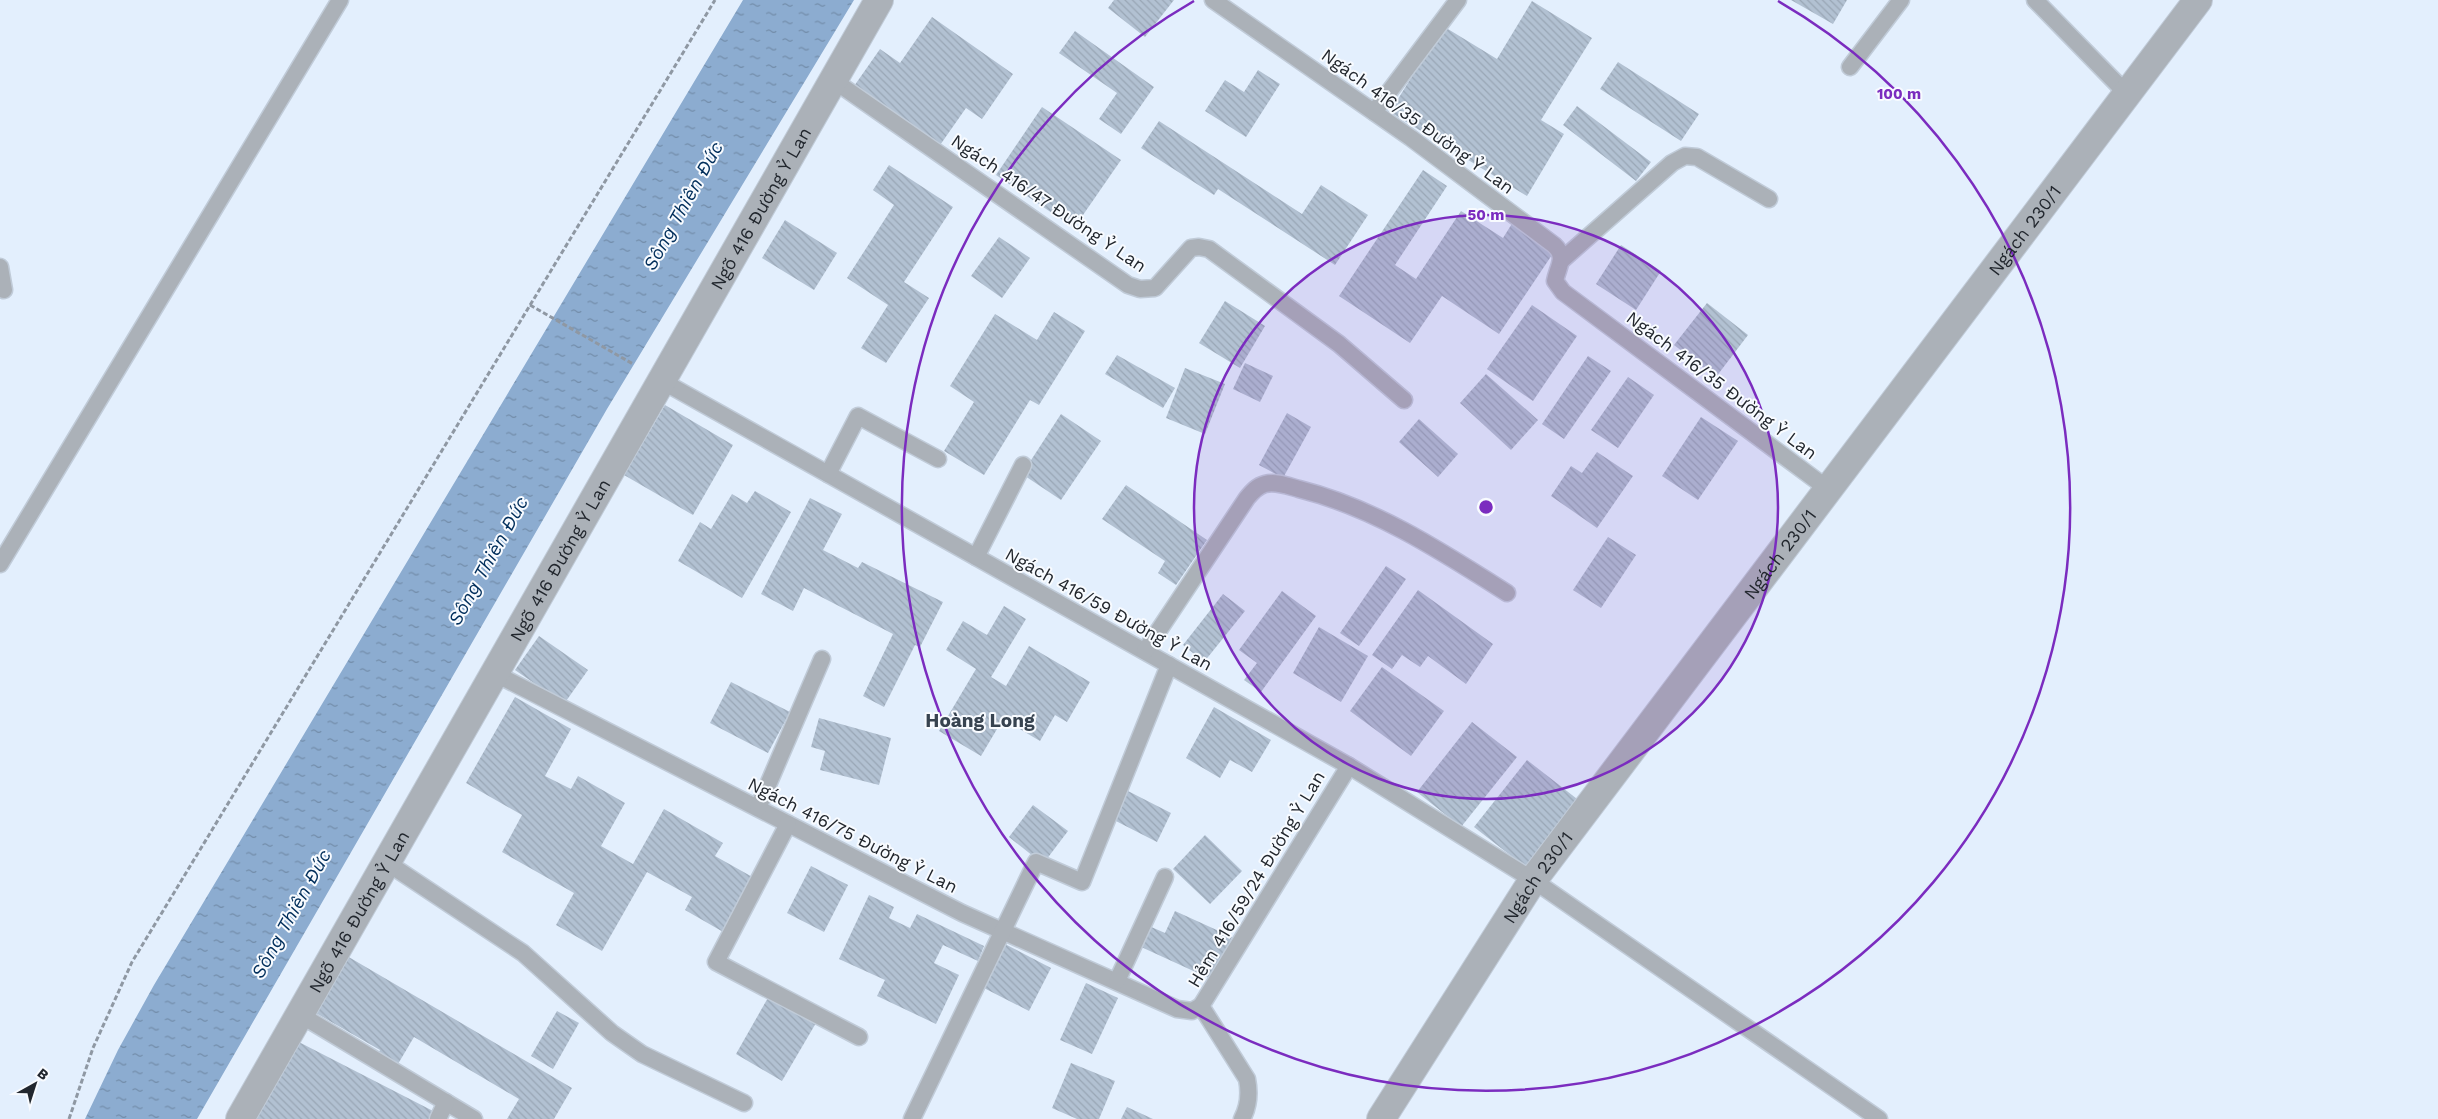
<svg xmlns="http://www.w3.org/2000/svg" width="2438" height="1119" viewBox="0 0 2438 1119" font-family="'Work Sans',sans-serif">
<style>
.water{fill:url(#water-ripples)}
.building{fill:url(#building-back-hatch)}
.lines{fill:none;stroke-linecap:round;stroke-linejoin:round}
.service-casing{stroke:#c0cbd8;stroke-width:19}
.minor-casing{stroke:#c0cbd8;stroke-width:30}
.path{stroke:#8f98a3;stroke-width:3;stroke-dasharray:5 2.5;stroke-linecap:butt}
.service{stroke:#abb1b8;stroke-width:16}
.minor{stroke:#abb1b8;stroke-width:28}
.ring{fill:none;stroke:#7b2cbf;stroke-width:2.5}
.labels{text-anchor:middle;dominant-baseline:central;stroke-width:4;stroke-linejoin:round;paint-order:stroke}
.street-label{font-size:18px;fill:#22272e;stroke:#f8fbff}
.water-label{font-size:19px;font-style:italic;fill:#002e5b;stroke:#f8fbff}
.neighbourhood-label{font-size:19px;font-weight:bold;fill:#374350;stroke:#f8fbff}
.centre{fill:#7b2cbf;stroke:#f8fbff;stroke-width:2.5}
.ring-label{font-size:15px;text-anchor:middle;font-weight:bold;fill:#7b2cbf;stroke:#f8fbff;stroke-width:4;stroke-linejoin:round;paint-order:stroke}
</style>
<defs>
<pattern id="water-ripples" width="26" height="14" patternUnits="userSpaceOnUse" patternTransform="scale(1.25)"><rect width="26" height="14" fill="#8cacd0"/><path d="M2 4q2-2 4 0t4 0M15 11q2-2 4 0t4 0" fill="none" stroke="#728ca9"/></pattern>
<pattern id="building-back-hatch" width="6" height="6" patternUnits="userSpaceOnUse" patternTransform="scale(1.25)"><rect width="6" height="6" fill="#b2c1d2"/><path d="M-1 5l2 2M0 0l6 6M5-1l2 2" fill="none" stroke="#99a6b5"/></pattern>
</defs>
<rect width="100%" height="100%" fill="#e3effd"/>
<path class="water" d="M743,0H854L607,409L197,1119H85L118,1050L154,985Z"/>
<g class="building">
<path d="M1114,0H1174L1145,37L1108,8Z"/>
<path d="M1791,0H1847L1833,24Z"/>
<path d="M1532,1L1592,38L1541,120L1564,134L1527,196L1390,112L1443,26L1497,59Z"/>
<path d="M932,17L1013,74L982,119L966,108L938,148L852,89L880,49L900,63Z"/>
<path d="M1075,31L1154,87L1121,134L1099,119L1117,93L1059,53Z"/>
<path d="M1618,62L1699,114L1681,141L1600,89Z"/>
<path d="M1258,70L1280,84L1246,137L1205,111L1225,80L1244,92Z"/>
<path d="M1577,106L1651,162L1636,181L1563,125Z"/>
<path d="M1042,107L1121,160L1074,228L996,175Z"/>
<path d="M1159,121L1302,214L1321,185L1368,215L1335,265L1218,189L1214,195L1141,148Z"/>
<path d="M889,165L953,207L904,282L929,298L886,363L861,348L888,305L847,278L894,205L873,190Z"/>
<path d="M1423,170L1447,186L1395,265L1416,279L1461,211L1503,238L1513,222L1556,249L1499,334L1442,296L1410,343L1339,296Z"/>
<path d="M785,220L837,253L814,290L762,258Z"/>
<path d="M999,237L1030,258L1002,298L971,276Z"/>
<path d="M1621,245L1661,271L1636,310L1596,284Z"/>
<path d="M1225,301L1265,326L1240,368L1199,343Z"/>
<path d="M1707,303L1748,335L1716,377L1674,345Z"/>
<path d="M1532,305L1577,336L1533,401L1487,369Z"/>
<path d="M1054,312L1085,331L1039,405L1030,400L984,475L944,451L974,402L950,386L995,314L1037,340Z"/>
<path d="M1117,355L1175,388L1163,408L1105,374Z"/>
<path d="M1588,356L1611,371L1564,439L1542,424Z"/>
<path d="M1245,363L1273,376L1260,402L1233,389Z"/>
<path d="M1185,368L1225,384L1205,434L1166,418Z"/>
<path d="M1486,374L1538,420L1511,450L1460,403Z"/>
<path d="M1628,377L1654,395L1618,448L1591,430Z"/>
<path d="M665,405L733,445L693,515L624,475Z"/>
<path d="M1287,413L1311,427L1283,478L1259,465Z"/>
<path d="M1061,414L1101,441L1061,500L1022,474Z"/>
<path d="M1701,417L1738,441L1698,500L1662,476Z"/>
<path d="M1419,419L1458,454L1438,477L1399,442Z"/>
<path d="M1597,452L1633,476L1597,528L1551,496L1571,466L1582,473Z"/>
<path d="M1126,485L1207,540L1176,585L1158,573L1165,561L1102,519Z"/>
<path d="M755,491L791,512L742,598L678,561L700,522L711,529L732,494L747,503Z"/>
<path d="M810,498L842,514L823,550L858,568L862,562L943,602L920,647L915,645L884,707L863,696L893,634L804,588L793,611L761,594Z"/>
<path d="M1608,537L1636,555L1601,608L1573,590Z"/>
<path d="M1386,566L1406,579L1359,646L1340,633Z"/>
<path d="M1418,590L1493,644L1466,684L1428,656L1420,667L1402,655L1392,669L1372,655Z"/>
<path d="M1282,591L1316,616L1261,692L1244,680L1257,663L1239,650Z"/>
<path d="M1223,594L1245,611L1204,662L1183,645Z"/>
<path d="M1004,606L1026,619L991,677L1006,686L1029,646L1090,682L1067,722L1055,715L1040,741L1003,719L981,756L939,731L976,669L946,650L963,621L987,635Z"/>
<path d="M1319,627L1368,656L1341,702L1293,673Z"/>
<path d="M539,636L588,670L564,704L515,670Z"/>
<path d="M1382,667L1444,711L1411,756L1350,711Z"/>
<path d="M731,682L790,712L768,753L710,723Z"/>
<path d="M515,697L571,729L545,776L571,789L578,776L625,803L601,846L633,864L664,809L723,843L715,856L756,879L725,933L685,910L692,897L647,872L602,951L556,925L574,893L502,852L522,815L466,783Z"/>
<path d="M1214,707L1271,740L1252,772L1230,760L1220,778L1186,758Z"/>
<path d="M819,718L891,738L879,785L820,770L825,751L811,747Z"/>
<path d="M1472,722L1517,757L1461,827L1417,792Z"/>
<path d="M1527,760L1581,802L1528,869L1474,827Z"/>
<path d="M1124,789L1171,813L1157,842L1110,818Z"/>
<path d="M1033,805L1068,831L1043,864L1009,837Z"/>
<path d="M1205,835L1242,871L1210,904L1173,869Z"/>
<path d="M811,866L848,885L824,932L787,913Z"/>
<path d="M869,895L894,907L889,918L910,928L917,914L984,946L978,961L943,945L934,963L959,975L936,1024L877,996L885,980L839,959Z"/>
<path d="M1175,911L1232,937L1213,980L1139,946L1149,926L1165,933Z"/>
<path d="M1005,944L1051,968L1029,1011L982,987Z"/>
<path d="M347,956L572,1088L554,1119H507L519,1099L414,1037L395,1069L376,1057L380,1050L314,1012Z"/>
<path d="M1086,983L1118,998L1092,1054L1060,1040Z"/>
<path d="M769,996L816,1023L782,1081L736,1054Z"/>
<path d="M557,1011L579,1023L553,1069L531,1056Z"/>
<path d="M293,1039L435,1112L432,1119H253Z"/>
<path d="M1071,1063L1115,1081L1099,1119H1077L1052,1108Z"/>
<path d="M1127,1107L1153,1119H1121Z"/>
</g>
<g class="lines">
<g class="service-casing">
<g id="service">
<path d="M1213,0L1411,138L1554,245C1567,257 1558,266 1555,281L1563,292L1828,489"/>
<path d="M2035,0L2127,94"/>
<path d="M1850,67L1901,0"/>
<path d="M833,80L1128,285L1140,289L1155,288L1191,248L1199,247L1209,249L1339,344L1404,400"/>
<path d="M1374,112L1458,0"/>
<path d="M1562,260L1672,163L1685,156L1697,157L1769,199"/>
<path d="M0,267L4,290"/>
<path d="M662,381L1349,766L1533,880L1879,1119"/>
<path d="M828,474L858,416L938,459"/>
<path d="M976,557L1023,465"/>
<path d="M0,564L340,0"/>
<path d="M1145,651L1247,498C1252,492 1257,486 1265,484C1276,481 1288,486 1299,489C1375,508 1441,551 1507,593"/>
<path d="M494,673L962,913L1177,1009L1192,1011L1201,1006"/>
<path d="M758,808L822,659"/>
<path d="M788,824L716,962L859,1037"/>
<path d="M386,862L523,953L612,1033L642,1054L744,1103"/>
<path d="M1117,981L1165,877"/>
<path d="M299,1014L474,1119"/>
<path d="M438,1119L446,1102"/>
<path d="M912,1119L1036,862L1082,882L1169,665"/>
<path d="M1242,1119C1249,1106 1250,1094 1247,1079L1201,1006L1349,766"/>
</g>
</g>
<g class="minor-casing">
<g id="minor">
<path id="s1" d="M240,1119L879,0"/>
<path id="s2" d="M1381,1119L1533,880L2198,0"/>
</g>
</g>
<g class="path">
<path d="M530,305L633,364"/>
<path d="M69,1119L93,1048L132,962L715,0"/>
</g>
<use href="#service" class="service"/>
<use href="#minor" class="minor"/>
</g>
<circle cx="1486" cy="507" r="292" fill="#7b2cbf" fill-opacity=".12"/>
<g class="ring">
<circle cx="1486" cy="507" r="292"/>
<path d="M1778 1A584 584 0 1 1 1194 1"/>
</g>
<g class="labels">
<g class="street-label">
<text transform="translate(1418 121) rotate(36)">Ngách 416/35 Đường Ỷ Lan</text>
<text transform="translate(1049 203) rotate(34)">Ngách 416/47 Đường Ỷ Lan</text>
<text stroke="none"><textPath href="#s1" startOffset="1049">Ngõ 416 Đường Ỷ Lan</textPath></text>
<text stroke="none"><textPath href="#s2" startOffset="1098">Ngách 230/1</textPath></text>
<text transform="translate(1722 385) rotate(37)">Ngách 416/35 Đường Ỷ Lan</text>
<text stroke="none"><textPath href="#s2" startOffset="692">Ngách 230/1</textPath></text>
<text stroke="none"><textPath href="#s1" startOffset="644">Ngõ 416 Đường Ỷ Lan</textPath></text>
<text transform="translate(1109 609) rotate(29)">Ngách 416/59 Đường Ỷ Lan</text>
<text transform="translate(853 835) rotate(27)">Ngách 416/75 Đường Ỷ Lan</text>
<text stroke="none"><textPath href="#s2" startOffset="288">Ngách 230/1</textPath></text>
<text transform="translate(1256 879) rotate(-59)">Hẻm 416/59/24 Đường Ỷ Lan</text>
<text stroke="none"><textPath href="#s1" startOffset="239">Ngõ 416 Đường Ỷ Lan</textPath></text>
</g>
<g class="water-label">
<text transform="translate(683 206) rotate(-61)">Sông Thiên Đức</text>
<text transform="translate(488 561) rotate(-61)">Sông Thiên Đức</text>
<text transform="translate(291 914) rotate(-61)">Sông Thiên Đức</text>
</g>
<g class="neighbourhood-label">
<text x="980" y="720">Hoàng Long</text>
</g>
</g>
<circle cx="1486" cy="507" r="8" class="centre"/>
<g class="ring-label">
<text x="1899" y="99">100 m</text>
<text x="1486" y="220">50 m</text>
</g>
<g transform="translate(35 1084) rotate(39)" stroke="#f8fbff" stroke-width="4" paint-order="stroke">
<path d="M0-4L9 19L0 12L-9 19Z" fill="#22272e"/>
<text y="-8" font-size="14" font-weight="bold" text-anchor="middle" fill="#22272e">B</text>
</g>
</svg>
